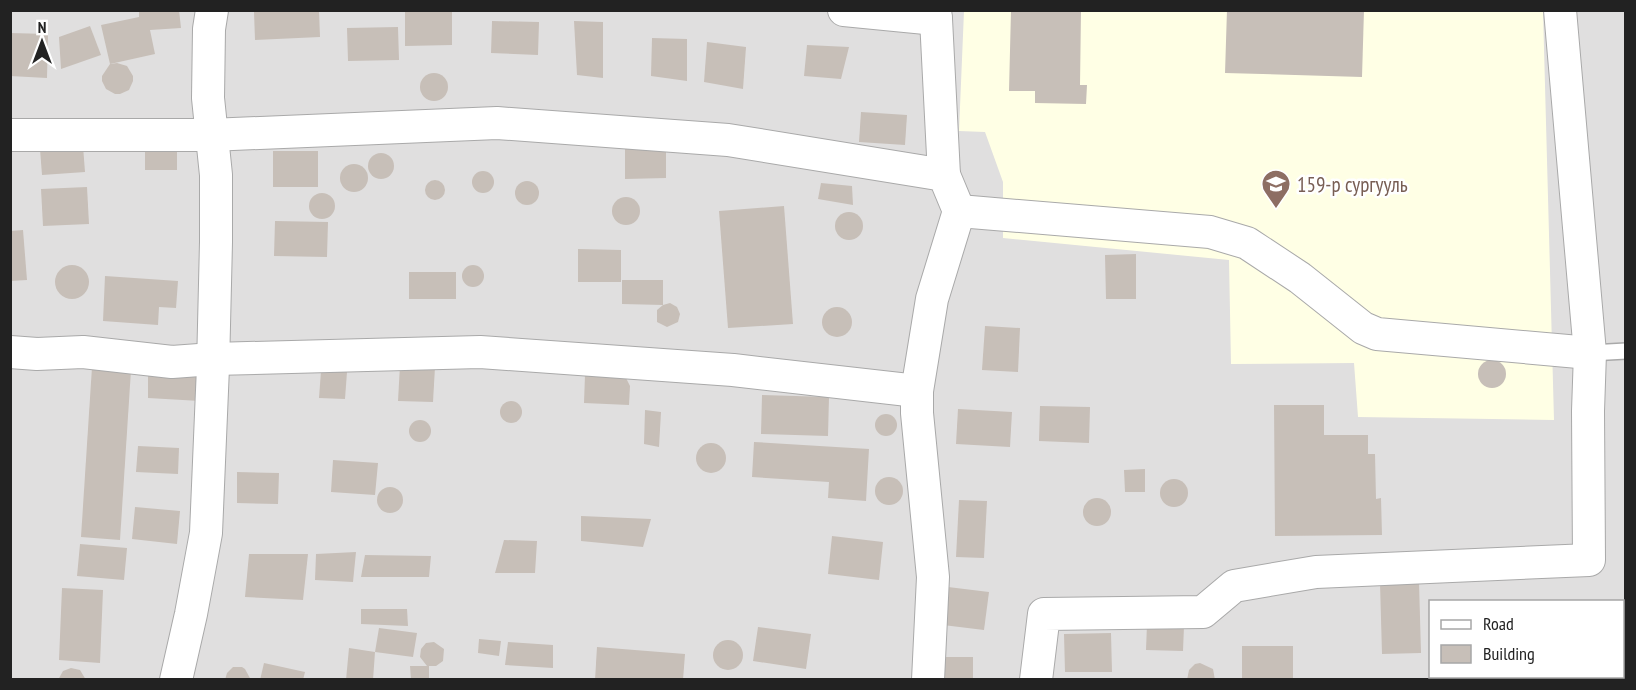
<svg xmlns="http://www.w3.org/2000/svg" width="1636" height="690" viewBox="0 0 1636 690" font-family="'PT Sans Narrow',sans-serif">
<style>
.residential{fill:#e0dfdf;fill-rule:evenodd}
.education{fill:#ffffe5}
.building{fill:#c7bfb8}
.lines{fill:none;stroke-linecap:round;stroke-linejoin:round}
.service-casing{stroke:#a9a9a9;stroke-width:18}
.minor-casing{stroke:#a9a9a9;stroke-width:34}
.service{stroke:#fff;stroke-width:15}
.minor{stroke:#fff;stroke-width:32}
.labels{text-anchor:middle;dominant-baseline:central;stroke-width:5;stroke-linejoin:round;paint-order:stroke}
.education-label{font-size:21px;fill:#785e54;stroke:#fff;text-anchor:start}
</style>
<rect width="100%" height="100%" fill="#f2efe9"/>
<path class="residential" d="M10,11H1625V679H11ZM1430,602H1622V676H1430Z"/>
<path class="education" d="M964,11H1543L1554,420L1358,417L1354,363L1231,364L1229,260L1003,238V182L985,132L959,131Z"/>
<g class="building">
<path d="M139,10H179L181,28L150,30L155,54L110,64L101,25L139,17Z"/>
<path d="M299,10H319L320,37L255,40L254,12Z"/>
<path d="M405,10H452V45L405,46Z"/>
<path d="M1011,10H1081L1080,85H1087L1086,104L1035,103V91H1009Z"/>
<path d="M1227,10H1364L1362,77L1225,73Z"/>
<path d="M492,21L539,22L538,55L491,53Z"/>
<path d="M574,21L603,22V78L577,75Z"/>
<path d="M90,26L101,55L61,69L59,37Z"/>
<path d="M398,27L399,60L348,61L347,28Z"/>
<path d="M10,33L48,34L47,78L10,76Z"/>
<path d="M652,38L687,39V81L651,76Z"/>
<path d="M707,42L746,47L743,89L704,82Z"/>
<path d="M807,45L849,47L841,79L804,76Z"/>
<path d="M117,63L127,66L133,76V81L129,90L120,94H115L106,89L102,81V76L110,64Z"/>
<circle cx="434" cy="87" r="14"/>
<path d="M861,112L907,115L905,145L859,142Z"/>
<path d="M177,139V170H145V140Z"/>
<path d="M83,146L85,172L42,175L40,149Z"/>
<path d="M625,148H666V178L625,179Z"/>
<rect x="273" y="151" width="45" height="36"/>
<circle cx="381" cy="166" r="13"/>
<circle cx="354" cy="178" r="14"/>
<circle cx="483" cy="182" r="11"/>
<circle cx="435" cy="190" r="10"/>
<circle cx="527" cy="193" r="12"/>
<path d="M821,183L852,186L853,205L818,199Z"/>
<path d="M87,187L89,224L43,226L41,189Z"/>
<circle cx="322" cy="206" r="13"/>
<circle cx="626" cy="211" r="14"/>
<path d="M784,206L793,324L728,328L719,211Z"/>
<circle cx="849" cy="226" r="14"/>
<path d="M275,221L328,222L327,257L274,256Z"/>
<path d="M23,230L27,280L10,281V231Z"/>
<path d="M578,249L621,250V282H578Z"/>
<path d="M1136,254V299H1106L1105,255Z"/>
<circle cx="72" cy="282" r="17"/>
<circle cx="473" cy="276" r="11"/>
<rect x="409" y="272" width="47" height="27"/>
<path d="M105,276L178,281L176,308L159,307L158,325L103,321Z"/>
<path d="M622,280H663V305L670,303L677,307L680,314L678,322L667,327L657,322V310L663,305L622,304Z"/>
<circle cx="837" cy="322" r="15"/>
<path d="M985,326L1020,328L1018,372L982,370Z"/>
<circle cx="1492" cy="374" r="14"/>
<path d="M400,365L435,367L433,402L398,401Z"/>
<path d="M92,367L131,370L120,540L81,537Z"/>
<path d="M321,371L347,372L345,399L319,398Z"/>
<path d="M148,373H204L200,401L148,398Z"/>
<path d="M585,375L625,376L630,386L629,405L584,403Z"/>
<path d="M762,395L829,397L828,436L761,434Z"/>
<circle cx="511" cy="412" r="11"/>
<path d="M1274,405H1324V435H1368V454H1375L1376,499L1381,498L1382,535L1275,536Z"/>
<path d="M1040,406L1090,407L1089,443L1039,441Z"/>
<path d="M958,409L1012,412L1010,447L956,444Z"/>
<path d="M645,410L661,412L659,447L644,444Z"/>
<circle cx="886" cy="425" r="11"/>
<circle cx="420" cy="431" r="11"/>
<path d="M754,442L869,449L866,501L828,498L829,482L752,477Z"/>
<circle cx="711" cy="458" r="15"/>
<path d="M138,446L179,448L178,474L136,472Z"/>
<path d="M333,460L378,463L375,495L331,492Z"/>
<path d="M1145,469V492H1125L1124,470Z"/>
<path d="M237,472L279,473L278,504L237,503Z"/>
<circle cx="889" cy="491" r="14"/>
<circle cx="1174" cy="493" r="14"/>
<circle cx="390" cy="500" r="13"/>
<circle cx="1097" cy="512" r="14"/>
<path d="M959,500L987,501L984,558L956,557Z"/>
<path d="M135,507L180,511L177,544L132,539Z"/>
<path d="M581,516L651,519L643,547L581,541Z"/>
<path d="M832,536L883,542L879,580L828,574Z"/>
<path d="M504,540L537,541L535,573H495Z"/>
<path d="M80,544L127,548L124,580L77,576Z"/>
<path d="M356,552L353,582L315,580L316,554Z"/>
<path d="M249,554H308L303,600L245,597Z"/>
<path d="M365,555L431,556L429,577H361Z"/>
<path d="M1419,582L1421,653L1382,654L1380,583Z"/>
<path d="M948,587L989,592L984,630L943,625Z"/>
<path d="M62,588L103,590L100,663L59,660Z"/>
<path d="M361,609H407L408,626L361,624Z"/>
<path d="M1147,624L1184,626L1183,651L1146,650Z"/>
<path d="M758,627L811,634L806,669L753,661Z"/>
<path d="M379,628L417,633L413,657L375,652L373,680H346L349,648L375,652Z"/>
<path d="M1111,633L1112,672H1065L1064,634Z"/>
<path d="M479,639L501,641L499,656L478,653Z"/>
<circle cx="728" cy="655" r="15"/>
<path d="M434,642L444,649L443,661L436,666H429V680H411L410,666H427L420,657L421,649L426,643Z"/>
<path d="M508,642L553,645V668L505,665Z"/>
<rect x="1242" y="646" width="51" height="34"/>
<path d="M597,647L685,654L683,680H595Z"/>
<rect x="944" y="657" width="29" height="23"/>
<path d="M264,663L305,672L303,680H260Z"/>
<path d="M1200,663L1213,669L1215,680H1187L1189,670L1195,664Z"/>
<path d="M233,667H242L245,669L251,680H225L227,673Z"/>
<path d="M71,668L80,670L86,680H58L63,671Z"/>
</g>
<g class="lines">
<g class="service-casing">
<path id="service" d="M1590,353L1626,351"/>
</g>
<g class="minor-casing">
<g id="minor">
<path d="M844,10L936,19L935,10"/>
<path d="M936,19L944,175"/>
<path d="M10,135H210L497,123L728,140L944,175L959,211L932,299L917,391V413L933,577L928,680"/>
<path d="M959,211L1210,232L1247,243L1300,278L1363,328L1377,334L1590,353"/>
<path d="M10,352L37,354L83,352L172,362L213,359L480,352L733,370L917,391"/>
<path d="M176,680L191,614L206,533L213,367L216,242V175L208,98L209,29L212,10"/>
<path d="M1036,680L1044,614L1203,612L1234,586L1316,572L1589,560L1588,411L1590,353L1560,10"/>
</g>
</g>
<use href="#service" class="service"/>
<use href="#minor" class="minor"/>
</g>
<defs>
<g id="school-pin" transform="scale(1.5)"><path d="M0 17L-7.5 6A9.5 9.5 0 1 1 7.5 6Z" fill="#8d6e63" stroke="#fff"/><path d="M0-5L7-2L0 1L-7-2ZM-4 1L0 2.5L4 1V4Q0 6-4 4Z" fill="#fff"/></g>
</defs>
<g fill-rule="evenodd">
<use href="#school-pin" x="1276" y="184"/>
</g>
<g class="labels">
<g class="education-label">
<text x="1297" y="184">159-р сургууль</text>
</g>
</g>
<rect width="1636" height="690" fill="none" stroke="#222222" stroke-width="24"/>
<rect x="1429" y="600" width="195" height="78" fill="#ffffff" stroke="#a7a7a7" stroke-width="1.5"/>
<rect x="1441" y="620" width="30" height="9" fill="#ffffff" stroke="#a7a7a7" stroke-width="1.5"/>
<text x="1483" y="630" font-size="18" fill="#222222">Road</text>
<rect x="1441" y="645" width="30" height="18" fill="#c7bfb8" stroke="#a7a7a7" stroke-width="1.5"/>
<text x="1483" y="660" font-size="18" fill="#222222">Building</text>
<g transform="translate(42 42)" stroke="#ffffff" stroke-width="4.5" paint-order="stroke">
<path d="M0-4.5L10 22L0 15L-10 22Z" fill="#222222"/>
<text y="-9" font-size="16" font-weight="bold" text-anchor="middle" fill="#222222">N</text>
</g>
</svg>
